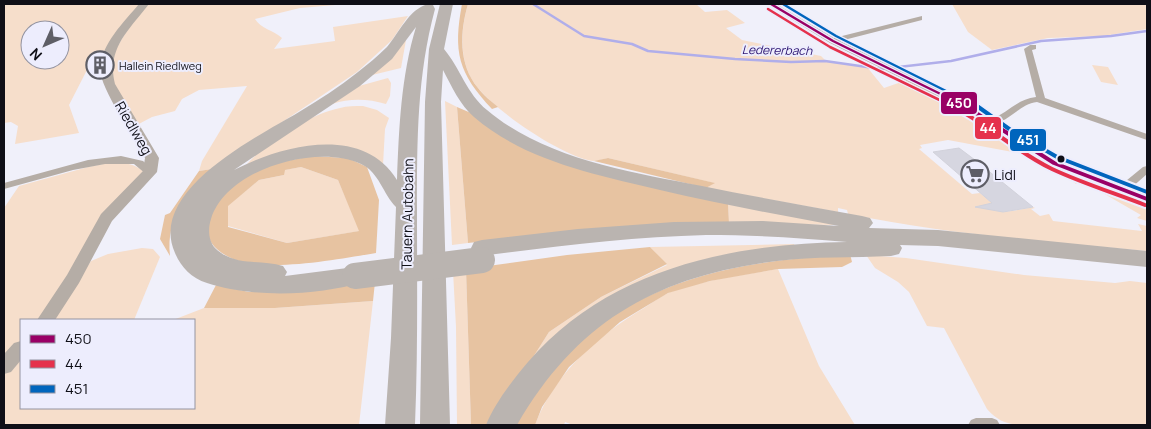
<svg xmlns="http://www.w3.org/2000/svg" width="1151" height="429" viewBox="0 0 1151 429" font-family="Manrope,sans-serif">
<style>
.green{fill:#f6decb;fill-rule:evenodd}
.forest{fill:#e7c3a1;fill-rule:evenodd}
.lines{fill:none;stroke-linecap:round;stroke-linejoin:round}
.stream{stroke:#b0aeea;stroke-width:2.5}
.building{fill:#d6d6e0;stroke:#d2d2db}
.minor{fill:#b5ada6;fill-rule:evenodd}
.tertiary{fill:#b5ada6;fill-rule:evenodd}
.motorway{fill:#bab4b0;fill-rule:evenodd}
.motorway-bridge{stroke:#bab4b0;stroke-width:26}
.bus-1-far1-casing{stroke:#ededfd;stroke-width:5}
.bus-1-casing{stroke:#ededfd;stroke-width:8}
.bus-2-far1-casing{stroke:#ededfd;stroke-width:5}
.bus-2-casing{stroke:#ededfd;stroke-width:8}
.bus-3-far1-casing{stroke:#ededfd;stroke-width:5}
.bus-3-casing{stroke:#ededfd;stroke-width:8}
.bus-1-far1{stroke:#906;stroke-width:2.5}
.bus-1{stroke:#906;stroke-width:4}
.bus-2-far1{stroke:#e5314c;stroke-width:2.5}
.bus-2{stroke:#e5314c;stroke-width:4}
.bus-3-far1{stroke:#0065bd;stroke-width:2.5}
.bus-3{stroke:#0065bd;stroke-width:4}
.bus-dot{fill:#0f0f17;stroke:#ededfd;stroke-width:2}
.labels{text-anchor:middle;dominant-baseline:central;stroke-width:4;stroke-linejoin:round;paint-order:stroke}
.far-poi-label{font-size:11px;fill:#0f0f17;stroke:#ededfd;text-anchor:start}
.far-water-label{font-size:12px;font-style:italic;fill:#29116f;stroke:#ededfd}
.street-label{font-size:14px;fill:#0f0f17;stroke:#ededfd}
.poi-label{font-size:14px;fill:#0f0f17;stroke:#ededfd;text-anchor:start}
.line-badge{stroke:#ededfd;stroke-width:2}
.badge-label{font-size:14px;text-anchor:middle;font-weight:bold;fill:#fff}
</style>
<rect width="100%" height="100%" fill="#f0f0fa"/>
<g class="green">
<path d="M4,4H142L112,44L88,68L69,105L79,133L15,144L18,126L11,122L4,123ZM30,30H60V60H30Z"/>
<path d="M147,4H347L300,8L255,19C261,29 273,30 282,38L274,49L335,41L333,27L408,16L392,40L357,72L212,169L199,171L202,161L247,86L199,90L182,99L175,111L152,117L135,126L113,84V54L129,27Z"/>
<path d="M468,4H696L705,12L727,10L745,23L726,28L742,40L821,56L825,60L867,67L884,88L907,80L969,112L1006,142L1023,154L948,140L920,145L922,148L919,149L972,194L980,193L992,203L987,205C1001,216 1016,210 1033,207L1035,208L1031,209L1040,216L1049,214L1053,221L1142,231L1138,224L1147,226V251C1047,242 946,234 848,214L847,210L838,208V212L706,188L714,183L608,158C603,159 597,161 593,161C562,157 486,106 471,78C459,55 461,28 468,4Z"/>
<path d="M952,4H1147V29L1103,36L1048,38L992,50L968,32Z"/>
<path d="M406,40L401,68L368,76Z"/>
<path d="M1092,65L1108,67L1118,85L1101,82Z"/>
<path d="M388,78L391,83L390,96L386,104C368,99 351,98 332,104L359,86Z"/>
<path d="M445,101L457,107L468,243L452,245Z"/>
<path d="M363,106L377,110L389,118L385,129L383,165L332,148L243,169C262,144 309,114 340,108C347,106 355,106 363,106Z"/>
<path d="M108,163C122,163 132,162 143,171L141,179L41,320H21V342L4,360V208L19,186L88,167Z"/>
<path d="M301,167L338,180L360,231L287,243L228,226L227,206L259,180L284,175V170Z"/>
<path d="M1059,170L1147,203V221L1137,218L1141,215L1082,181L1076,184Z"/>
<path d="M728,203L833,224V225L729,223Z"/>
<path d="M794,244L795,246L697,262L526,368L549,332L601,297L667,265L650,247Z"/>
<path d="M142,248L153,249L160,257L134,320H50L91,261L108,254Z"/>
<path d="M866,255L906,258L1024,275L1115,283L1130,281L1147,283V425H1020C1005,424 997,420 987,409L944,328L927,326L909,292L898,282L875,268Z"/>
<path d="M466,269L471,425H457L456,327L453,271Z"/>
<path d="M778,269L819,366L855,425H573L565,422L564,425H535C554,374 598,335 644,308C652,303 661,296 670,292C705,280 742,275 778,269Z"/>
<path d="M373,301L359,425H4V371L21,354V408H194V320H173L204,308H275Z"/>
</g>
<g class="forest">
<path d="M462,4H468C460,31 458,64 478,88C483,95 491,101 498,107L492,109C458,73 453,52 462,4Z"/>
<path d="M457,107L471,113L536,151L728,203L729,223L595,229L468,243Z"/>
<path d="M311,156L348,158L367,167L379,200L376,253C339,259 268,273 233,259C180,236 219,190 253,173C271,163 291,160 311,156ZM301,167L338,180L359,231L287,243L228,227V206L259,180L284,175L285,170Z"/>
<path d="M608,158L715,183L706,188L594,161Z"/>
<path d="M212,169C187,199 166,214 170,256L160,239L165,215L170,213L199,171Z"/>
<path d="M650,247L667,264L601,297L549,332L490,425H471L466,269L567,255Z"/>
<path d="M850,254L852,262L842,267L778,269L710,281L668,293L620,322L569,367L542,407L535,425H513C523,410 531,391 543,377C627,280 729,262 850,254Z"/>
<path d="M375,282L373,301L275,308H204L216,285L249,292H287Z"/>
</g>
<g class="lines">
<path class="stream" d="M533,4L584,36L632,44L648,51L735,59L791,62L825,61L881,69L951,61L1041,41L1111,36L1147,31"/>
</g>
<path class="building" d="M959,148L975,160L1033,207L1003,212L975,207L992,203L933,152Z"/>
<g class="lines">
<g class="minor">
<path d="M767,4H776L834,38L922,16V20L840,41L974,107L991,119C1008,113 1017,99 1036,97L1024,49L1030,45H1036V49L1032,50L1045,98L1147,134V140L1037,102C1021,104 1012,118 997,123L1058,161L1121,185L1143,167L1147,166V174L1130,189L1147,195V202L1050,165L1006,138L968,111L830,43Z"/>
<path d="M121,156L143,161L155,172L154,174H146L134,164H105L73,170L4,189V183L88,160Z"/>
<path d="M976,418H992L997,420L1000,425H968L971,420Z"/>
</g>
<g class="tertiary">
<path d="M139,4H149C129,30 106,49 115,84L159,158L157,172L112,221L79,283L55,320H37L67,275L101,214L143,171L145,158C135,139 100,88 100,69C101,44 124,22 139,4Z"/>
<path d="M21,341V360L11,372L4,374V354L14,343Z"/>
</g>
<g class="motorway">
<path d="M428,4L433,5L435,9C417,75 417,141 417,209C417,281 418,353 415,425H385L391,338L396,207C383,194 379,172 361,164C317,143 226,169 211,219C208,228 208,240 215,248C234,267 261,259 283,266L287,272L285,276L355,267L363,270L367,276L363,282C317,296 252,298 207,283C191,278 181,267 175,253C147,191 257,137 299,112C319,100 339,87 358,72C368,64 378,56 387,47C399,33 409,9 428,4ZM416,27C401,76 399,129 397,180C363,124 282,145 234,170L360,86L392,59Z"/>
<path d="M440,4H453L444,49C460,68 467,94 487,110C545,159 630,172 702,186C755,197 809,206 862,216L870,218L873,223L869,228L938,230L1147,251V267L938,246L900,245L902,248L899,254L891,256C853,258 815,256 777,261C658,276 578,320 517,425H486C495,403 512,381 528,362C608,269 730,244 847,242C800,238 754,235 706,235C631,237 556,246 482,256L474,254L471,248L474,242L482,240L578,229L674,222L763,221L839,226C780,215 720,204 660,190C597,175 525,161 474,117C460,105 452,87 443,70L441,102L450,425H420L425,102L429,49Z"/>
</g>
<path class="motorway-bridge" d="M355,276L482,260"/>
<g class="bus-1-far1-casing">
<path id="bus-1-far1" d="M771,4L833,41L967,107"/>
</g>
<g class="bus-1-casing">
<path id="bus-1" d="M965,106L1054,163L1147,199"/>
</g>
<g class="bus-2-far1-casing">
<path id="bus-2-far1" d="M768,9L830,47L954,107"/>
</g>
<g class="bus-2-casing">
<path id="bus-2" d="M951,106C987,123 1016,152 1052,169C1082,183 1114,193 1145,205"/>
</g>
<g class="bus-3-far1-casing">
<path id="bus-3-far1" d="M783,4L836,36L978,107"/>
</g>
<g class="bus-3-casing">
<path id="bus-3" d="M977,106L1012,131L1057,157L1147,192"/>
</g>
<use href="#bus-1-far1" class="bus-1-far1"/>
<use href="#bus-1" class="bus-1"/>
<use href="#bus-2-far1" class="bus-2-far1"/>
<use href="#bus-2" class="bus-2"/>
<use href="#bus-3-far1" class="bus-3-far1"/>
<use href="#bus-3" class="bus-3"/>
</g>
<defs>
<g id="building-ring" transform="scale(1.4375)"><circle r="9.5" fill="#ededfd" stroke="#5e5e66" stroke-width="1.5"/><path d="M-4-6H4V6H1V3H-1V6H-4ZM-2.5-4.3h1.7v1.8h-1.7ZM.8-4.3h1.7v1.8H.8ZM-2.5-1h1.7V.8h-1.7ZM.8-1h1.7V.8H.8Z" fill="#5e5e66"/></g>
<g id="supermarket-ring" transform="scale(1.4375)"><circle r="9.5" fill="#ededfd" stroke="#5e5e66" stroke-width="1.5"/><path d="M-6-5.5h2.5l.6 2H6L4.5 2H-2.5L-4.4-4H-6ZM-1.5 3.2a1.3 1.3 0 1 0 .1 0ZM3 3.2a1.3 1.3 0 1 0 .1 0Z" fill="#5e5e66"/></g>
</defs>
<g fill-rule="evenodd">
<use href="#building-ring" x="100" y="65"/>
<use href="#supermarket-ring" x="975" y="174"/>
</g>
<circle class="bus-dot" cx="1061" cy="159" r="4.5"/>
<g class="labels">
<g class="far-poi-label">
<text x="119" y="65">Hallein Riedlweg</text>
</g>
<g class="far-water-label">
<text transform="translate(777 50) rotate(1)">Ledererbach</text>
</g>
<g class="street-label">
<text transform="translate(134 128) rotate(60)">Riedlweg</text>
<text transform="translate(407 214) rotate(-89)">Tauern Autobahn</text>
</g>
<g class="poi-label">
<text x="994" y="174">Lidl</text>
</g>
</g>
<g class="line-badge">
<rect x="940" y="91" width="38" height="24" rx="5" fill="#906"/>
<rect x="974" y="116" width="28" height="24" rx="5" fill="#e5314c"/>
<rect x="1009" y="128" width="38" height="24" rx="5" fill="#0065bd"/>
</g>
<g class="badge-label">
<text x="959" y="108">450</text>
<text x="988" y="133">44</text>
<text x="1028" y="145">451</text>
</g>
<rect width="1151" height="429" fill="none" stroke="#0f0f17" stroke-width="10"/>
<rect x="20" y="319" width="175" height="90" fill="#ededfd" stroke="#9494a1"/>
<rect x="30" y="335" width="25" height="8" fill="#990066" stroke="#9494a1"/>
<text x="65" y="344" font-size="15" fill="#0f0f17">450</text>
<rect x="30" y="360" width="25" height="8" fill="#e5314c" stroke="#9494a1"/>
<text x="65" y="369" font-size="15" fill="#0f0f17">44</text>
<rect x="30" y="385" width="25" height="8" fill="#0065bd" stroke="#9494a1"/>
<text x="65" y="394" font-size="15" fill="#0f0f17">451</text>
<g transform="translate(45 45) rotate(225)"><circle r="24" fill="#ededfd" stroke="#9494a1"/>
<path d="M0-4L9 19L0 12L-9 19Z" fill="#5e5e66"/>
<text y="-8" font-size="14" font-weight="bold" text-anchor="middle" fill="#0f0f17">N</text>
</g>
</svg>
